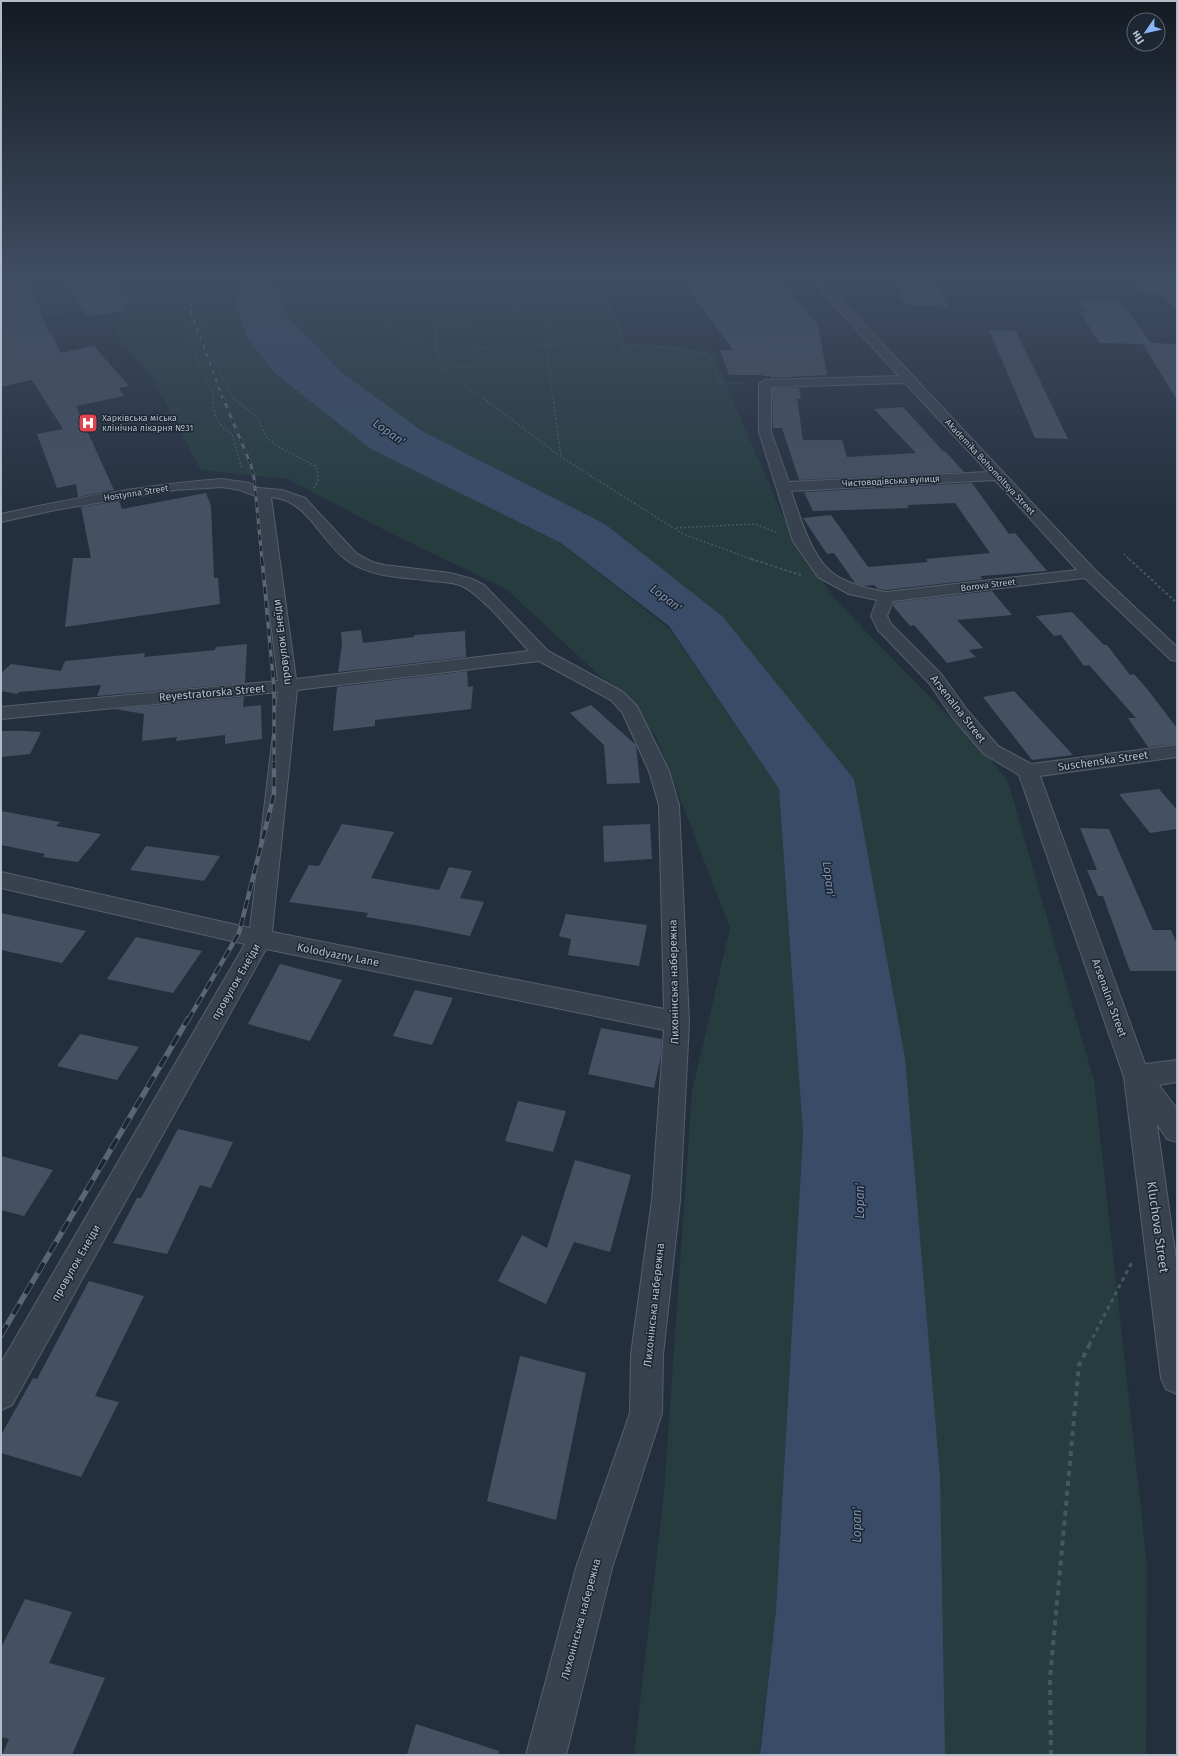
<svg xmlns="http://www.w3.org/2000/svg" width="1178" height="1756" viewBox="0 0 1178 1756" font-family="'Fira Sans',sans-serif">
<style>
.green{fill:#263c3f}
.water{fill:#394c67}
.building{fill:#455162}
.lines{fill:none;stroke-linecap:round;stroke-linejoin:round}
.minor-casing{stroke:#565f6c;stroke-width:2}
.path-far4{stroke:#44595c;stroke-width:1;stroke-dasharray:1.5 1.5;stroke-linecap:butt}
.path-far3{stroke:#44595c;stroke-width:1.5;stroke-dasharray:2 2;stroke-linecap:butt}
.path-far2{stroke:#44595c;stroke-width:2;stroke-dasharray:2.5 2.5;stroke-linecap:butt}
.path-far1{stroke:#44595c;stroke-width:3;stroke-dasharray:4 4;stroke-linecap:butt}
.path{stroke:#44595c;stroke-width:4;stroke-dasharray:5 5;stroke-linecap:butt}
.minor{fill:#38414e;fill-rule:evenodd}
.rail-far4-casing{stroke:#5a6575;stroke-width:2}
.rail-far3-casing{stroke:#5a6575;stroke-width:3}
.rail-far2-casing{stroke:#5a6575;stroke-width:3.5}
.rail-far1-casing{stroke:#5a6575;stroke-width:4.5}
.rail-casing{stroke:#5a6575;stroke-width:5.5}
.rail-far4{stroke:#1d2633;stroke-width:1.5;stroke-dasharray:4.5;stroke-linecap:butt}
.rail-far3{stroke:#1d2633;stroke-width:2;stroke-dasharray:5.5;stroke-linecap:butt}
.rail-far2{stroke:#1d2633;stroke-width:2.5;stroke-dasharray:7;stroke-linecap:butt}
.rail-far1{stroke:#1d2633;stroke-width:3;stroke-dasharray:9;stroke-linecap:butt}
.rail{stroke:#1d2633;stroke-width:4;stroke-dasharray:12;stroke-linecap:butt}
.labels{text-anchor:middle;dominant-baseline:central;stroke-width:3;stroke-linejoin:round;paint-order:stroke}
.far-poi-label{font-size:9px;fill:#b4bcc9;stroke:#1d2633;text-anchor:start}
.far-street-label{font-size:9px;fill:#b4bcc9;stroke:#1d2633}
.street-label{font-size:11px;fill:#b4bcc9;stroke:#1d2633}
.water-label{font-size:12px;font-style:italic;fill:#7c92b1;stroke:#1d2633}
.near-street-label{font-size:13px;fill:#b4bcc9;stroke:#1d2633}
</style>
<rect width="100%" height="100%" fill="#242f3e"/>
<g class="green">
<path d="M132,272H235L237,308L370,448L561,543L670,629L779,789L803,1134L776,1610L759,1755H634L664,1493L692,1092L730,928L656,736L604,680L506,589L386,531L288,479L201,470L151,376L115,333L123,307L51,315L19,312L21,278Z"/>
<path d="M278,272H594L604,288L627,343L678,346L715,354L730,394L781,512L831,594L872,638L986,754L1008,781L1094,1081L1147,1565L1146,1755H943L854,779L605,524L422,431L340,371L288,316L276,283Z"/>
</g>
<path class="water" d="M235,272H278L276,283L288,316L340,371L422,431L605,524L722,616L854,779L905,1058L940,1477L945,1755H760L776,1610L803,1134L779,789L669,626L561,543L371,449L276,374L248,340L237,308Z"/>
<g class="building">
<path d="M56,272H107L129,303L121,304L126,311L88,316Z"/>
<path d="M890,272H932L949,307L910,306L908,302H903Z"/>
<path d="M1125,272H1157L1177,286V311L1162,294H1144Z"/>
<path d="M25,274L49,333H51L61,353L94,346L129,386L119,388L124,396L76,406L114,490L78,497L76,484L57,488L37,434L63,429L32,380L1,387V277Z"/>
<path d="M779,279L818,325L827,375L771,378V376H763L762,375H729L720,350H733L684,284Z"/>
<path d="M1077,299L1120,301L1151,343L1177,344V400L1143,344L1100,343L1079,311L1086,312Z"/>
<path d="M989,330L1016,331L1068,439L1035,438Z"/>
<path d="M772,388H799L801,399H797L803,440H842L847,457L916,453L874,409L903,407L943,451H945L964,472L799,480L782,428H773Z"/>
<path d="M972,483L1009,534L1015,533L1047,571L980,576L983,579L886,590L878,589L874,585L864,586L855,583L834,553L827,554L803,518L831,515L868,567L928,562L926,559L990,553L955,503L907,505L909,508L813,511L804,492Z"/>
<path d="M206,493L211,506L214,578H218L220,604L65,627L73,558H91L81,507L119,501L122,509Z"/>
<path d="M992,591L1012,615L957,620L983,648L969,650L976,657L947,663L914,625L910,626L893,606L894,602Z"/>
<path d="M1072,612L1104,645H1107L1130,675L1134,674L1148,690L1177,728V744L1148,747L1128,718H1136L1089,665L1084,666L1061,635L1054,636L1036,616Z"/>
<path d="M361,630L363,643L414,637V635L465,631L466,657L338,672L342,644L341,632Z"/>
<path d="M247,644L245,683L97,696L101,685L19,692L17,694L1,691V673L11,664L61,671L65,661L145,653L144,657L215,650L216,647Z"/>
<path d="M467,671L468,687L473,686L471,709L375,720V726L333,731L337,687Z"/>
<path d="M1014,691L1073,755L1032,760L983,697Z"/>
<path d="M244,697L243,707L261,705L262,739L225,744V735L176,741L177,737L142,741L144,714L115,709Z"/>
<path d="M591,705L636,745L640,783L607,784L604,745L570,713Z"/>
<path d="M1,731H24L41,732L30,754L1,757Z"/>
<path d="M1159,789L1177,810V829L1150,833L1119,794Z"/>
<path d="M1,811L60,822L56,826L101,834L78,862L43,857L45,854L1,845Z"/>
<path d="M342,824L394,832L371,878L439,890L449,867L472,871L460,898L484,902L470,936L420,926L366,917L368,913L289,902L309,865L319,866Z"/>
<path d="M650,824L652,859L604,862L603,826Z"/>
<path d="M1080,828L1109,829L1153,930H1171L1177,944V971H1130L1103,896H1098L1087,870H1097Z"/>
<path d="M146,846L220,856L204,881L130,870Z"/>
<path d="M1,913L86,931L62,963L1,950Z"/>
<path d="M566,914L647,925L639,966L568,955L571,939L559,936Z"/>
<path d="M136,937L202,951L173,993L107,979Z"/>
<path d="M280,964L342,980L310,1041L248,1024Z"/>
<path d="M415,990L453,998L432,1045L393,1036Z"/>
<path d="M601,1028L662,1039L661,1056L654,1088L588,1074Z"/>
<path d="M80,1034L139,1047L117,1080L57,1066Z"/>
<path d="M518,1101L566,1111L553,1152L505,1141Z"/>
<path d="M178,1129L233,1142L211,1188L200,1185L167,1254L113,1243L137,1198H141Z"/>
<path d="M1,1156L53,1170L24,1216L1,1210Z"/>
<path d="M575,1160L631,1175L610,1252L574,1242L546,1304L498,1281L522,1235L547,1248Z"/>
<path d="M89,1281L144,1296L95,1396L119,1402L81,1477L1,1453V1435L33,1378L37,1379Z"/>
<path d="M520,1356L586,1373L556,1520L487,1501Z"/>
<path d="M25,1599L72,1612L49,1663L105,1678L72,1755H2L9,1739L1,1737V1648Z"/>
<path d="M416,1724L499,1751L498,1755H407Z"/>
</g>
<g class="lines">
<g class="minor-casing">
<g id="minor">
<path d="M804,272H815L1095,570L1177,647V661L1171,660L1085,578L893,601L887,616L891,624L942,675L967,710L998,746L1031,764L1177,745V757L1040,776L1145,1064L1177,1060V1082L1159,1085L1177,1109V1142L1167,1139L1157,1124L1177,1266V1394L1166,1389L1161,1378L1124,1077L1019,775L984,754L953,718L929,683L878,630L871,616L877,600L849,594L818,577L793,541L759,432V384L765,380L899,376ZM905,383L988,472L789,482L771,432V387ZM995,480L1077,570L886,592C868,589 843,583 829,570C809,551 800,516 791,491Z"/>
<path d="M1158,272H1170L1177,277V285Z"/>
<path d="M222,479L249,483L258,488L282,490L305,498L357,554L372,562L384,565L450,573L472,579L484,585L548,651L623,692L637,706L669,771L679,805L689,1022L680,1200L663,1355L662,1413L612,1568L566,1755H526L576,1568L630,1413L631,1355L652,1200L664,1030L266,949L12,1405L1,1410V1363L245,944L1,888V872L250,928L278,692L1,719V707L278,681L256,496L240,490L222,487L175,490L55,510L1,522V514C74,498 148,484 222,479ZM271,497C309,500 320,542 348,561C372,578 404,577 432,581C442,582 453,582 462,586C482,595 513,634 529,651L296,679ZM539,661L611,700L622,712L649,771L659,805L664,1009L272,932L297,690Z"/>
</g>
</g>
<g class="path-far4">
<path d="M189,272L180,305L182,317L205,379L213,393V399"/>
<path d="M209,272C207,290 201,309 203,328C206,351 224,378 234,399"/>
<path d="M350,272C352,290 349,302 370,306C387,330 408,341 436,349C438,328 436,314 422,298"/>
<path d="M406,272L395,286L400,292L415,296"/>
<path d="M434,272L459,276"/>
<path d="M548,272C556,279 569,280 577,272"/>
<path d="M476,273L488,276V280L475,283L459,281V276Z"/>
<path d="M486,275L546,272"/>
<path d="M488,278L551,275"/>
<path d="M475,283L481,304"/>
<path d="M415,296L423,297L418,299L414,298Z"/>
<path d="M421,296L459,281"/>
<path d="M423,297L489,304L544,305L539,276"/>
<path d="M604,302L617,320L623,345L680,349L709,356L721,383H746"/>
<path d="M370,306L368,283L375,272"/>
<path d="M375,314L414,298"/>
<path d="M513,321L514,305"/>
<path d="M437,324L471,322"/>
<path d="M623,345L625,353"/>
<path d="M474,348L480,366L442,368L436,349Z"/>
<path d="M474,348L527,347L620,338"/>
<path d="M442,368L484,399"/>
<path d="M553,399L546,346L544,305L604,302L594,283L585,272"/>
</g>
<g class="path-far3">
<path d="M213,398C213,417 217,424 232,434L242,469"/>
<path d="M233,398L256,416L267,438L279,447L317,467L318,482L313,489"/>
<path d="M483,398L561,457L683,534L754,560"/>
<path d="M553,398L561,457"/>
<path d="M676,528L754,524L776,532"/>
<path d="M1124,554L1130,560"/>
</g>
<g class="path-far2">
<path d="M751,559L801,575"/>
<path d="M1129,559L1177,603"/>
</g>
<path class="path-far1" d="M1089,1345L1133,1260"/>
<path class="path" d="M1051,1755L1050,1678L1079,1365L1090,1344"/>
<use href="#minor" class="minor"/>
<g class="rail-far4-casing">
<path id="rail-far4" d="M201,272L190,309L223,399"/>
</g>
<g class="rail-far3-casing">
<path id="rail-far3" d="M223,398L251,465L254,478L262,560"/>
</g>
<g class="rail-far2-casing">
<path id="rail-far2" d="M262,559L274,688V763"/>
</g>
<g class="rail-far1-casing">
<path id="rail-far1" d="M188,1020L239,933L274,794V762"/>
</g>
<g class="rail-casing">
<path id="rail" d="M1,1335L188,1019"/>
</g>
<use href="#rail-far4" class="rail-far4"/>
<use href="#rail-far3" class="rail-far3"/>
<use href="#rail-far2" class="rail-far2"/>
<use href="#rail-far1" class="rail-far1"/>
<use href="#rail" class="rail"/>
</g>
<linearGradient id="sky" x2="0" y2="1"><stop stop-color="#141a22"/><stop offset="0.53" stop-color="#3f4d63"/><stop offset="1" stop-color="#3f4d63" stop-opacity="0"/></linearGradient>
<rect width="1178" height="518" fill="url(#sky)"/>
<defs>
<g id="hospital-square" transform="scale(1)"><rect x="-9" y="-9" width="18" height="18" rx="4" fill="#e0444e" stroke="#1d2633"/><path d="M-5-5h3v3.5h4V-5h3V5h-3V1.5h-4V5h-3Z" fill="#fff"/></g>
</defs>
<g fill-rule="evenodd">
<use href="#hospital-square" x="88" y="423"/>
</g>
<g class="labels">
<g class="far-poi-label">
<text x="102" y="418">Харківська міська<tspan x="102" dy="10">клінічна лікарня №31</tspan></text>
</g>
<g class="far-street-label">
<text transform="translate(990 467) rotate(47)">Akademika Bohomoltsya Street</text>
<text transform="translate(891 481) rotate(-3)">Чистоводівська вулиця</text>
<text transform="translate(136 493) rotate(-9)">Hostynna Street</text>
<text transform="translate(988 585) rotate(-7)">Borova Street</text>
</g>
<g class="street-label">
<text transform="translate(282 642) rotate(-97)">провулок Енеїди</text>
<text transform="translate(212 693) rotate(-5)">Reyestratorska Street</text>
<text transform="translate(958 709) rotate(52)">Arsenalna Street</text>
<text transform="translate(1103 761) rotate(-8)">Suschenska Street</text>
<text transform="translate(338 955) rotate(11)">Kolodyazny Lane</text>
<text transform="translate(236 982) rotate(-60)">провулок Енеїди</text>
<text transform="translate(674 982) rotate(-91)">Лихонінська набережна</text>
<text transform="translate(1109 998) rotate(70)">Arsenalna Street</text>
<text transform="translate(76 1263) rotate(-60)">провулок Енеїди</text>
<text transform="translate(654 1305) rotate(-84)">Лихонінська набережна</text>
<text transform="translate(581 1619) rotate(-75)">Лихонінська набережна</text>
</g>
<g class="water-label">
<text transform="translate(389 432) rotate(35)">Lopan'</text>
<text transform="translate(666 598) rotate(37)">Lopan'</text>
<text transform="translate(829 879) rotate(83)">Lopan'</text>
<text transform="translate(860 1201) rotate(-90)">Lopan'</text>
<text transform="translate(857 1525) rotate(-90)">Lopan'</text>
</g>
<g class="near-street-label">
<text transform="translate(1158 1227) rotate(82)">Kluchova Street</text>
</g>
</g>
<rect width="1178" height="1756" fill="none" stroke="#b4bcc9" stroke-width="4"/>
<g transform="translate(1146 32) rotate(236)"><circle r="19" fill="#1d2633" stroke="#59626f"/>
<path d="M0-3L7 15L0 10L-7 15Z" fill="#8ab4f8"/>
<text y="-6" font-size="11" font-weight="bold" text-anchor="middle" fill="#b4bcc9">Пн</text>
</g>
</svg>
